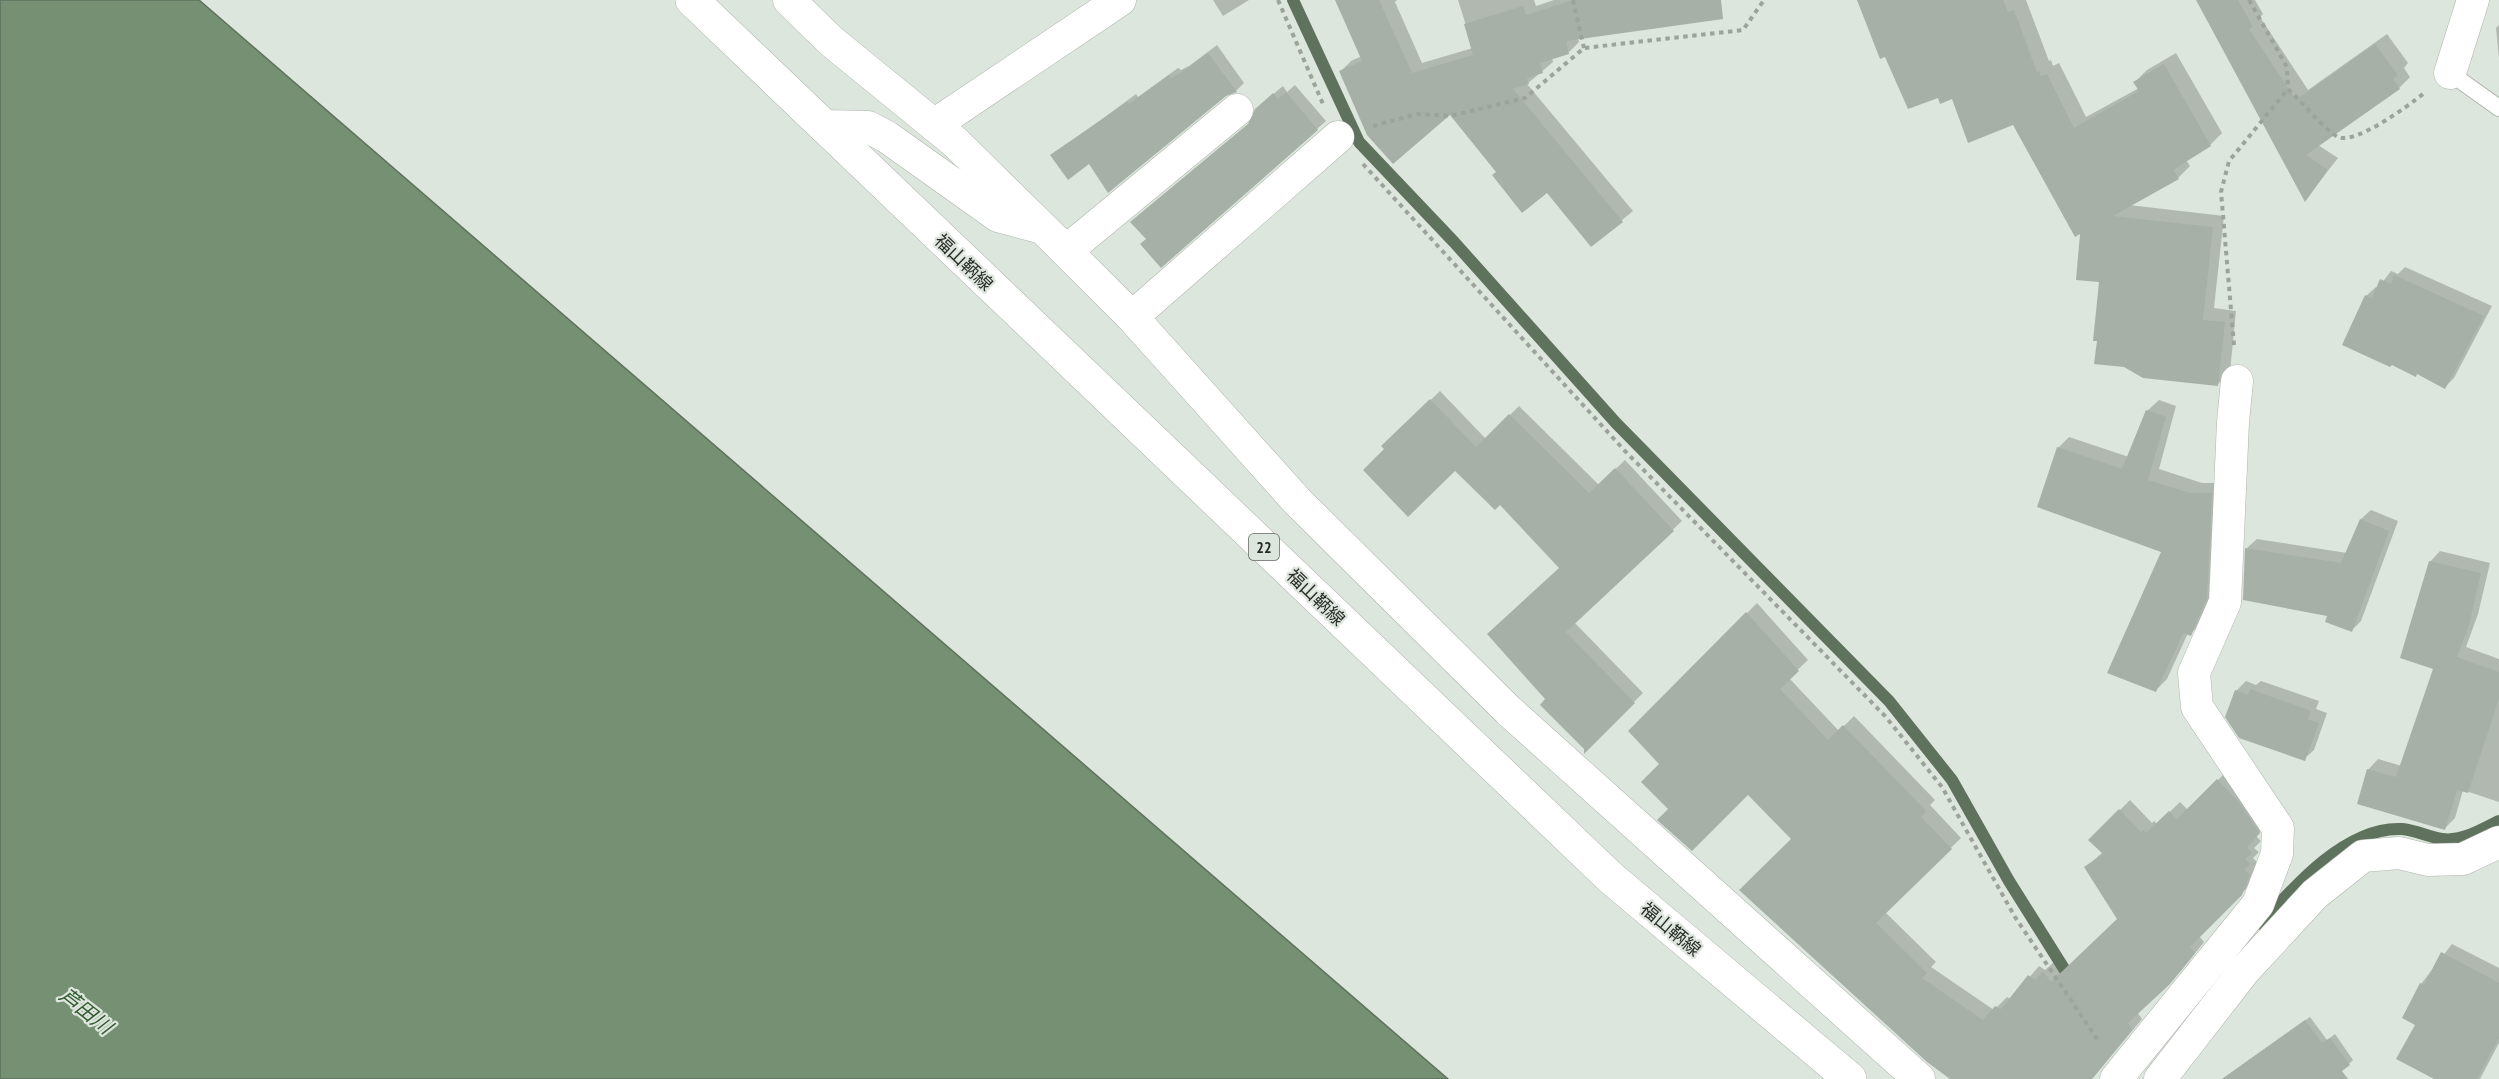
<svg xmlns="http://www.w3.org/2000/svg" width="2499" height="1079" viewBox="0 0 2499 1079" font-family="'PT Sans Narrow','Noto Sans JP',sans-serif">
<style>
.water{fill:#769074;stroke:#5f725d;stroke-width:1.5}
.shadow{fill:#0003}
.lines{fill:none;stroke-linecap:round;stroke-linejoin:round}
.stream{stroke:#5f725d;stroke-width:12}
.building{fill:#a7b0a6}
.service-casing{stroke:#adb5ac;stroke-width:18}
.minor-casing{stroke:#adb5ac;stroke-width:33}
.primary-casing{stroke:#adb5ac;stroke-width:34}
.path{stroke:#9ca39b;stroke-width:4;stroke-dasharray:4.5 4.5;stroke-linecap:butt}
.service{stroke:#fff;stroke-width:16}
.minor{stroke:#fff;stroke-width:32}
.primary{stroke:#fff;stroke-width:33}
.labels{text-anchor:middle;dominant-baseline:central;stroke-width:4.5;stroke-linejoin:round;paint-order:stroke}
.shield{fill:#dde6dc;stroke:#5e635d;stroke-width:1.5}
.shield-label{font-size:16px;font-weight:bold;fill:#282b27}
.street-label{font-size:18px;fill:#282b27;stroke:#dde6dc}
.water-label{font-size:20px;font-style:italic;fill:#345b31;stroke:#dde6dc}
</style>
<rect width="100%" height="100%" fill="#dde6dc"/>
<path class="water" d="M0,0H199L1448,1079H0Z"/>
<g class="shadow">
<path d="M1213,0H1249L1223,16Z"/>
<path d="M1336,0H1397L1395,2L1422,63L1473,48L1458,0H1534L1536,6L1554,0H1714L1578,38L1579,42L1569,52L1552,58L1553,62L1527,84L1633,211L1592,245L1547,191L1498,171L1450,113L1340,72L1351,61L1362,56Z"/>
<path d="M1859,0H2026L2049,61L2051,60L2053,66L2059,63L2086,117L2139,88L2135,82L2147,70L2176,53L2222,133L2210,145L2186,160L2190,166L2178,178L2129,205L2224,216L2214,308L2236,311L2230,372L2218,384L2101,280L2082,231L2014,123L1953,97L1939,96Z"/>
<path d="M2198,0H2255L2263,14L2260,17L2308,90L2387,34L2408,63L2404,68L2410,77L2399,88L2318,145L2338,158L2305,200Z"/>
<path d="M2499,25V58L2496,28Z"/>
<path d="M1217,45L1244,83L1236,91L1089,162L1052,156L1136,94L1138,97L1178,68L1181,70L1189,66Z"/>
<path d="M1295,85L1326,121L1317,129L1148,238L1132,222L1251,122L1265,101L1283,86L1287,92Z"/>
<path d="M2405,267L2492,306L2454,378L2445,387L2366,296L2376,287L2378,288L2391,271L2398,274Z"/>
<path d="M1440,391L1486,439L1519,406L1599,485L1625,460L1682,521L1574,622L1643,693L1586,749L1547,699L1561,568L1500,503L1455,469L1383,446Z"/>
<path d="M2159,400L2176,406L2159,469L2202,483H2223L2218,585L2202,623L2190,634L2188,633L2167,679L2156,690L2163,551L2058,448L2069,437L2129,457L2147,411Z"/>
<path d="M2371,510L2398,521L2361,621L2352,630L2247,548L2257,539L2347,553L2361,519Z"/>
<path d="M2440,551L2490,563L2478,614L2466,647L2499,659V802L2463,790L2455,818L2444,829L2368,770L2378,759L2402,766L2434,668L2430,562Z"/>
<path d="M1757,603L1808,660L1789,678L1839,731L1854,716L1935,800L1930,805L1961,838L1885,912L1936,962L1931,967L1994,1010L2007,997L2011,999L2039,966L2045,970L2054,962L2062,973L2119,919L2086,867L2103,852L2090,840L2130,800L2152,823L2154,821L2157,824L2180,802L2188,810L2228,770L2269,822L2256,836L2261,841L2254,848L2259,852L2253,858L2259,864L2252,883L2199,936L2204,942L2180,972L2137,1012L2142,1019L2092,1079H1952L1793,839L1748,793L1670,809L1661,763L1630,731Z"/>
<path d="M2246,681L2256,685L2261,681L2319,701L2316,709L2327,713L2314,750L2304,759L2236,691Z"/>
<path d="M2452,944L2499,968V1043L2480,1079H2437L2417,1024L2421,984Z"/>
<path d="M2310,1017L2327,1040L2335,1034L2353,1060L2349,1064L2328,1079H2222Z"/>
</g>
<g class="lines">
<g class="stream">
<path d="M1293,0L1359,142L1454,242L1616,423L1889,701L1952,780L2009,881L2073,983"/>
<path d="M2261,924C2294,886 2347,826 2402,829C2415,830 2429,837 2442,839C2462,842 2482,829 2499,821"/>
</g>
</g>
<g class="building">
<path d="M1335,0H1379L1412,73L1473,55L1464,24L1523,6L1526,15L1573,0H1721L1723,19L1566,41L1569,54L1540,63L1543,73L1527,78L1529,84L1513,89L1623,222L1591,247L1547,193L1522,213L1492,175L1496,172L1450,115L1393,164L1367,135L1339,71L1362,61Z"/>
<path d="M1857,0H2003L2008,12L2014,10L2037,72L2039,71L2041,76L2047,74L2074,128L2139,91L2133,82L2164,64L2211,146L2173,170L2179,179L2113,216L2213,227L2203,320L2225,322L2218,386L2143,378L2124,367L2094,364L2097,341H2093L2099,282L2076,280L2080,234L2075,237L2013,125L1968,143L1952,99L1940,104L1938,98L1908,109L1885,57L1880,59Z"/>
<path d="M2196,0H2238L2253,27L2249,29L2296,100L2375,44L2398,75L2393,79L2400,89L2306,155L2328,170L2305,202Z"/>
<path d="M1208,53L1237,92L1226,96L1108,193L1089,164L1068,180L1050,155L1127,102L1129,104L1169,75L1171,78L1179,74Z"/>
<path d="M1286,92L1318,130L1161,268L1140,244L1146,239L1130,222L1248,124L1255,109L1273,93L1278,99Z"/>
<path d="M2394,275L2484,316L2445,389L2417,374L2416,377L2392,365L2390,367L2342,345L2365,295L2372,298L2380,279L2391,284Z"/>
<path d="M1430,399L1476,447L1509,414L1589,493L1615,468L1674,531L1566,632L1635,703L1584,754V749L1540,705L1545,699L1487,634L1559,568L1500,505L1495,510L1455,471L1408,517L1363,470L1384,449L1381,446Z"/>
<path d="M2146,410L2166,417L2148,480L2190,493H2212L2207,598L2191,636L2183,633L2156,692L2107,673L2161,552L2037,507L2057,447L2122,469Z"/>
<path d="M2360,519L2389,531L2352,632L2325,622L2327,616L2243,600L2245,548L2341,563Z"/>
<path d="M2429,561L2481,573L2469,625L2457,657L2499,672V699L2468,793L2457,790L2445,830L2357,804L2367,769L2396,777L2433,669L2400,658Z"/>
<path d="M1746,612L1799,671L1780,689L1828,740L1843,725L1926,811L1921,817L1952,849L1876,923L1927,973L1922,978L1983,1020L1995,1006L2001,1009L2028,975L2035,980L2043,971L2051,982L2117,919L2084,867L2103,854L2088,840L2119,809L2141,832L2143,830L2146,833L2169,811L2177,819L2217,779L2239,802L2260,833L2247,847L2252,853L2245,859L2250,864L2244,869L2250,875L2242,895L2190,947L2195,953L2170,984L2128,1023L2132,1030L2092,1079H1950L1927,1062L1739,890L1791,839L1748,795L1692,851L1657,820L1668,809L1641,782L1659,764L1628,731Z"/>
<path d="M2250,689L2311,711L2308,719L2319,723L2305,761L2239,738L2225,717L2235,690L2248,695Z"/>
<path d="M2441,952L2499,983V1038L2477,1079H2434L2396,1059L2415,1025L2402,1018L2420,983L2424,985Z"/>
<path d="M2305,1020L2322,1043L2330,1038L2350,1065L2342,1071L2348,1079H2222Z"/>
</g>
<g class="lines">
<g class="service-casing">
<path id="service" d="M2450,73L2499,108"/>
</g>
<g class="minor-casing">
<g id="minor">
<path d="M789,0L831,41L955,142L1066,251L1132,317L1297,501L1509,711L1919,1079"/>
<path d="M2450,73L2473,0"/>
<path d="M934,125L1120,0"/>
<path d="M823,126L868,127L887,137L998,216L1039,227"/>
<path d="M1066,251L1237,110"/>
<path d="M1132,317L1338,137"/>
<path d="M2116,1079L2258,904L2277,854L2278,828L2197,707L2194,673L2225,602L2233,422L2237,381"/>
<path d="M2160,1079L2244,971L2315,894L2363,856L2399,853L2428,860L2463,859L2499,842"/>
</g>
</g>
<g class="primary-casing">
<path id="primary" d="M692,0L1611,878L1850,1079"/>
</g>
<g class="path">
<path d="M1278,0L1323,104"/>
<path d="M1573,0L1584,48"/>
<path d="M2249,0L2287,67L2288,89"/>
<path d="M1373,126L1417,114L1450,116L1525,98L1584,48L1743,30L1764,0"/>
<path d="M1363,164L1625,451L1885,716L1942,787L2015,917L2099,1042"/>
<path d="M2234,345L2221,192L2229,161L2288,89C2299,99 2327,132 2338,137C2355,145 2408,106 2423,94"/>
</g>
<use href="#service" class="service"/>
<use href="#minor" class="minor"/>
<use href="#primary" class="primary"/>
</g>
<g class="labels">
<rect class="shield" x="1249" y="534" width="30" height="26" rx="4.5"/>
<g class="shield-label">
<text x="1264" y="547">22</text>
</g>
<g class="street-label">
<text transform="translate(964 262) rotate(44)">福山鞆線</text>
<text transform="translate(1316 597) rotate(44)">福山鞆線</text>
<text transform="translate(1671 929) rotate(40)">福山鞆線</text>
</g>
<g class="water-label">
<text transform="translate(86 1011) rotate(38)">芦田川</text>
</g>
</g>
</svg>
